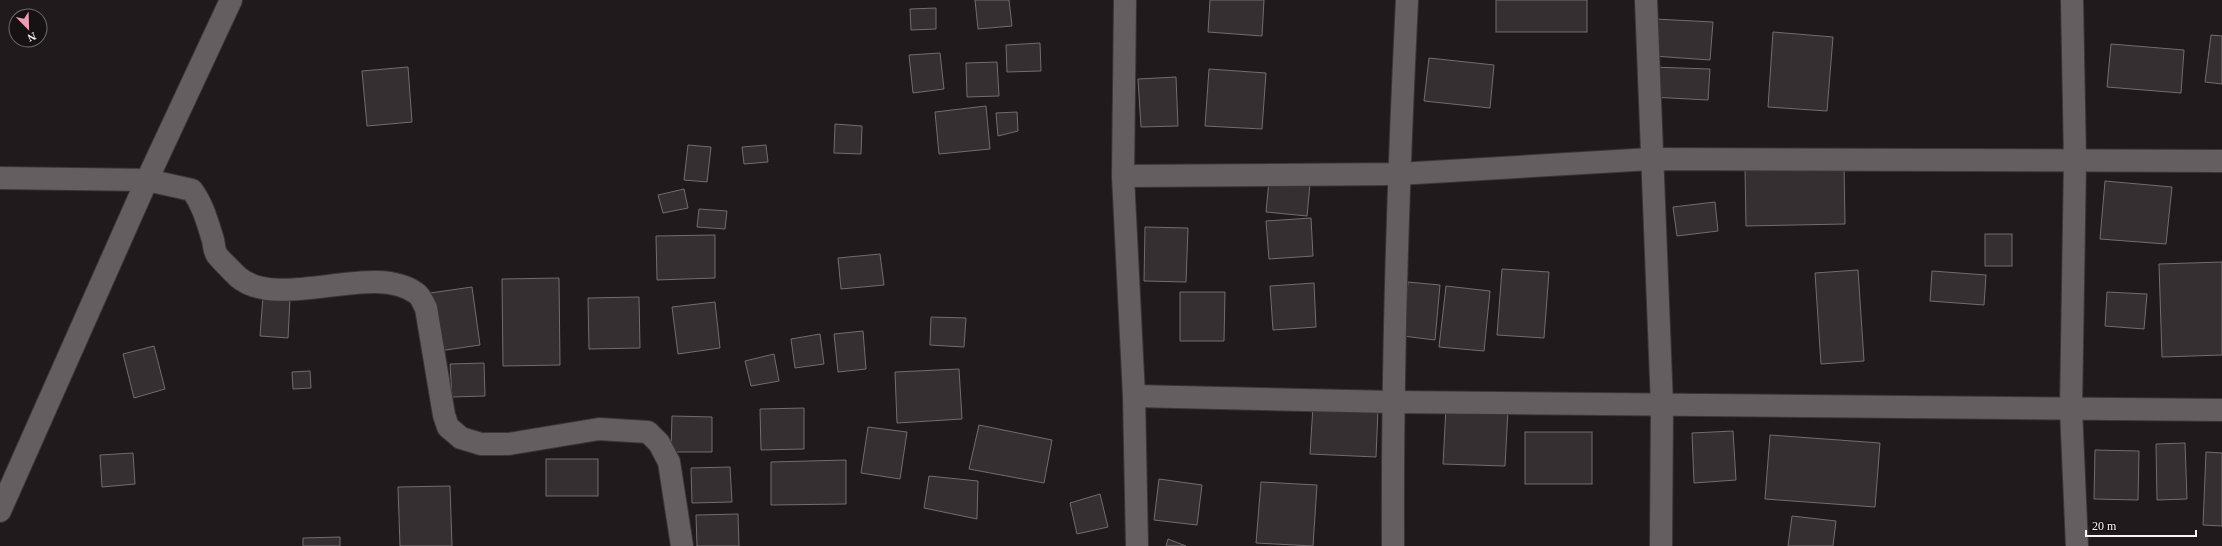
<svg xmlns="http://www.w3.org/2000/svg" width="2222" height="546" viewBox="0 0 2222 546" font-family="Georgia,serif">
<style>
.building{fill:#352f31;stroke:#736c6e}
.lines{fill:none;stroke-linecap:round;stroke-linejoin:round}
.minor-casing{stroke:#393636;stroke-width:24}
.minor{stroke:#655e60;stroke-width:22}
</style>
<rect width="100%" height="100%" fill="#201a1c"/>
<g class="building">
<path d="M975,0H1009L1012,26L978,29Z"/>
<path d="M1210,0H1264L1262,36L1208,32Z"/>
<rect x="1496" y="0" width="91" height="32"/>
<path d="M936,8V29L911,30L910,9Z"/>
<path d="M1655,19L1713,22L1710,60L1653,56Z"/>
<path d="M1773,32L1833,37L1827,111L1768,107Z"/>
<path d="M2211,35L2222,36V84L2205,82Z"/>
<path d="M1040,43L1041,71L1007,72L1006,45Z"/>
<path d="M2111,44L2184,50L2181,93L2107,87Z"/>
<path d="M940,53L944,89L913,93L909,55Z"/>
<path d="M1429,58L1494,65L1490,108L1424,101Z"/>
<path d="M997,62L999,96L967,97L966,63Z"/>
<path d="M408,67L412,122L367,126L362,71Z"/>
<path d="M1652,67L1710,69L1708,100L1651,97Z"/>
<path d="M1209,69L1266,73L1262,129L1205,126Z"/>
<path d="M1176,77L1178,126L1141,127L1138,79Z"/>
<path d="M986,106L990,149L939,154L935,112Z"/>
<path d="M1017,112L1018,131L998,136L996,113Z"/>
<path d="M835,124L862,126L861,154L834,153Z"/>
<path d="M688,145L711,147L707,182L684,180Z"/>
<path d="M766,145L768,162L744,164L742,147Z"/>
<path d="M1844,166L1845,224L1746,226L1745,167Z"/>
<path d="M1269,181L1310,184L1307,216L1266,212Z"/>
<path d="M2105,181L2172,187L2166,244L2100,239Z"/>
<path d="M684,189L688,208L663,213L658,195Z"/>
<path d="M1715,202L1718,231L1677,236L1673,207Z"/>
<path d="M699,209L727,211L725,229L697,227Z"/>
<path d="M1311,218L1313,256L1269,259L1266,221Z"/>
<path d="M1145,227L1188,228L1186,282L1144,281Z"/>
<rect x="1985" y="234" width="27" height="32"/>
<path d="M715,235V278L657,280L656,236Z"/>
<path d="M880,254L884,285L841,289L838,258Z"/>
<path d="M2222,262V355L2162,357L2159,264Z"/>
<path d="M1502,269L1549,272L1544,338L1497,335Z"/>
<path d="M1858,270L1864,361L1821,364L1815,273Z"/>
<path d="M1932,271L1986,275L1984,305L1930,301Z"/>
<path d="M559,278L560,365L503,366L502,279Z"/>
<path d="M1408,282L1440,285L1435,340L1403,336Z"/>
<path d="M1314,283L1316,327L1273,330L1270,286Z"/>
<path d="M1446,286L1490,291L1484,351L1439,347Z"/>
<path d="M472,287L480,345L439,351L430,293Z"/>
<path d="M1180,292H1225L1224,341H1180Z"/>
<path d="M2107,292L2147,294L2144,329L2105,326Z"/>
<path d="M263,296L290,298L288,338L260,336Z"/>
<path d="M639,297L640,348L589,349L588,298Z"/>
<path d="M715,302L720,348L678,354L672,307Z"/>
<path d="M931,317L966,318L964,347L930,345Z"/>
<path d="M863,331L866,369L838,372L834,334Z"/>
<path d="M820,334L824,364L795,368L791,339Z"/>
<path d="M154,346L165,389L134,398L123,354Z"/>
<path d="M774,354L779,381L751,386L745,361Z"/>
<path d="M484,363L485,396L452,397L450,364Z"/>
<path d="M959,369L962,419L897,423L895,372Z"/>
<path d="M310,371L311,388L293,389L292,372Z"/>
<path d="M1313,406L1378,409L1376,457L1310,454Z"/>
<path d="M1446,407L1508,410L1505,466L1443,464Z"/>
<path d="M804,408V449L761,450L760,409Z"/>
<path d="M672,416L712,417V452H671Z"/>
<path d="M979,425L1052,440L1044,483L969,469Z"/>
<path d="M868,427L907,432L900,479L861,473Z"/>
<path d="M1733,431L1736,480L1694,483L1692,433Z"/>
<rect x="1525" y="432" width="67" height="52"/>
<path d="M1770,435L1880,443L1875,507L1765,499Z"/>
<path d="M2185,443L2187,499L2157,500L2156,444Z"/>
<path d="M2095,450L2139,451L2138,500L2094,499Z"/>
<path d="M2206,452L2222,453V526L2203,525Z"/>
<path d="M133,453L135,484L102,487L100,455Z"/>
<rect x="546" y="459" width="52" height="37"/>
<path d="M846,460V504L771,505V462Z"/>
<path d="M730,467L732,502L692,503L691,468Z"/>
<path d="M929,476L978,481L977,519L924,508Z"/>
<path d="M1159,479L1202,485L1197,525L1154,520Z"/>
<path d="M1261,482L1317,485L1313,546L1256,543Z"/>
<path d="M450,486L452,546H400L398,487Z"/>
<path d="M1100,494L1108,527L1077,534L1070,503Z"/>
<path d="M738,514L739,546H697L696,515Z"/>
<path d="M1792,516L1836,521L1833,546H1788Z"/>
<path d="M340,537V546H303V538Z"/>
<path d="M1168,539L1186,546H1166Z"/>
</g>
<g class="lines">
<g class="minor-casing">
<g id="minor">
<path d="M1125,0L1123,176L1134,396L1137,546"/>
<path d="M1646,0L1662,405L1661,546"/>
<path d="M2072,0L2075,160L2071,409L2077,546"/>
<path d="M1123,176L1398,174L1651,159L2222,161"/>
<path d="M0,178L147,180L192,190C203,205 207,221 213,240C214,244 214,251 217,255C218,257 235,274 238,277C280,312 373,261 416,293C421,296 423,303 426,308L444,415L448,427L461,438L481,444H509L599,429L648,432L659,443L669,462L682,546"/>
<path d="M1134,396L1392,402L2222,410"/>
<path d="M0,511L147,180L231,0"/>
<path d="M1393,546C1392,364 1398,182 1407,0"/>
</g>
</g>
<use href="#minor" class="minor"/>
</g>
<g transform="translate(28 28) rotate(157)"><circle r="19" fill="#161113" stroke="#706c6d"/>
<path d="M0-3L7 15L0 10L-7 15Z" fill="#f19ab4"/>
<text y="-6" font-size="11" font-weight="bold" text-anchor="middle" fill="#f8f4f5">N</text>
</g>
<path d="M2086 530v6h110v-6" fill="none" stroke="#f8f4f5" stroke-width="2"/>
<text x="2092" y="530" font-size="12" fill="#f8f4f5" stroke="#161113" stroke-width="3" paint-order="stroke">20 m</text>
</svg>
